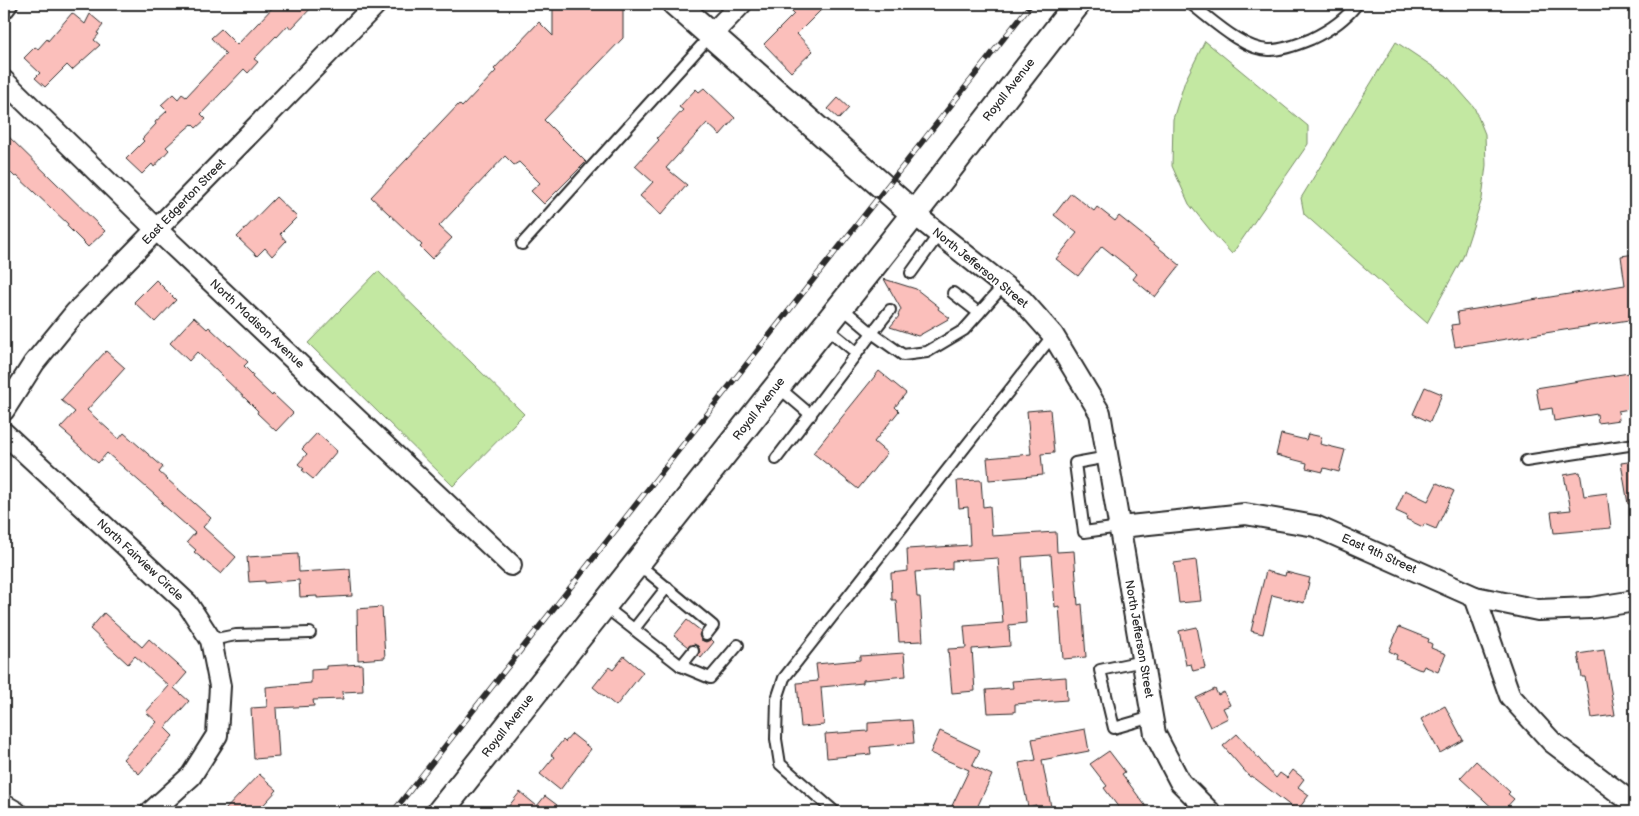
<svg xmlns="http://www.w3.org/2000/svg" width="1639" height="816" viewBox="0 0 1639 816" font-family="'Balsamiq Sans',sans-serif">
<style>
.green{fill:#c3e8a2;stroke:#778a66}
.building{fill:#fbbfbb;stroke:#2b2b2b}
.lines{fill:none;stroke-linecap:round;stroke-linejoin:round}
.service-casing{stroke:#2b2b2b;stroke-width:14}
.minor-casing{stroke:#2b2b2b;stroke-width:24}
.tertiary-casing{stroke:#2b2b2b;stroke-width:29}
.service{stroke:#fff;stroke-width:10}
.minor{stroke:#fff;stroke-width:20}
.tertiary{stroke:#fff;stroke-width:25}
.rail-casing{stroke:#2b2b2b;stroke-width:5.5}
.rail{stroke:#fff;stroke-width:4;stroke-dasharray:11;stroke-linecap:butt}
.labels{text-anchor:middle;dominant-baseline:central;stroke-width:4;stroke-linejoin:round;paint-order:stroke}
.street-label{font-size:12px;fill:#2b2b2b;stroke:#fff}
</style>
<rect width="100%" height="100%" fill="#fff"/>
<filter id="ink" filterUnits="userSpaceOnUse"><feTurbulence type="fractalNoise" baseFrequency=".02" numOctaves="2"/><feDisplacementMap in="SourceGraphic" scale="10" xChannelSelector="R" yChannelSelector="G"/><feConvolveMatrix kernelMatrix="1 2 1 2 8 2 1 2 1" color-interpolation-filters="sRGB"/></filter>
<g filter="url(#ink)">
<g class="green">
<path d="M1205,41L1308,126V144L1232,254L1210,230L1189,204L1172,166L1173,119L1185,81Z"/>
<path d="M1396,42L1447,76L1474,107L1485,134L1486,165L1482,199L1463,257L1427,323L1304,214L1301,198Z"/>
<path d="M378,271L524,414L453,486L308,343Z"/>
</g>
<g class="building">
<path d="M276,4H315L291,29L288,25L277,37L276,36L254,59L258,62L248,73L244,69L201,114L206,119L196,128L192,124L186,129L166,147L169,150L154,167L152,164L142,174L126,159L144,141L142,139L156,124L155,122L167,111L161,105L173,94L178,99L182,94L186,97L226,54L211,38L221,29L237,45Z"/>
<path d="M553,4H623V38L544,120L586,162L544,204L531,191L540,183L519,162L514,165L505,156L439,226L452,238L432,259L420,247L422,245L371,197L459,104L462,107L496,71L494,69L539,22L553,36Z"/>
<path d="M799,4H827L797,34L813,51L791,72L764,44L794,14L791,11Z"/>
<path d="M72,13L85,24L90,14L103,25L97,33L99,34L94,40L100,45L72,70L67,65L45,87L35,78L40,73L24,58L35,47L38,49L47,39L48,41Z"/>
<path d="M704,88L735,118L720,135L707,123L666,168L687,185L661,215L640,196L653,182L635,166L659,140L657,138L683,110L679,107L696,89L699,92Z"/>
<path d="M838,98L849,108L839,119L828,109Z"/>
<path d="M4,132L105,231L88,247L67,226L68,224L17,176L15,177L4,166Z"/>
<path d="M1071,193L1094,211L1097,207L1115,221L1119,216L1180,265L1155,297L1133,279L1137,274L1102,246L1078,276L1056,259L1077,233L1054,215Z"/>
<path d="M276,197L297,217L280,234L286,241L272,256L265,248L257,256L237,237Z"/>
<path d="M1635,254V319L1455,347L1451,325L1459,324L1457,312L1625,285L1621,256Z"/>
<path d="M884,279L916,289L939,307L938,309L950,318L918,336L890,327L899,316L898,315L901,309Z"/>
<path d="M156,280L176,300L155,322L134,302Z"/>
<path d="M194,317L207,329L209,327L229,346L230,345L248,362L244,366L253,375L252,377L272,396L273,394L293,413L276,431L257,413L258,411L249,402L197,352L189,361L170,343Z"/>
<path d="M106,351L125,368L87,410L119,439L124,433L163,467L159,472L211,518L203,527L236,557L221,574L194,552L196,550L187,542L195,533L161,503L163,502L107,453L98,463L72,440L73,439L60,428L75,412L61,400Z"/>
<path d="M879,371L906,393L895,407L899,411L874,442L887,453L858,489L813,453Z"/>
<path d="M1635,372V408L1618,411L1619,420L1598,423L1597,414L1554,421L1552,408L1540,410L1536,388Z"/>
<path d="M1425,387L1442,394L1430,422L1413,414Z"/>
<path d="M1050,409L1054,453L1041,454L1043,475L989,480L987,458L1031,454L1027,411Z"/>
<path d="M317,433L337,451L313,479L302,470L304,469L298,464L307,454L302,449Z"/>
<path d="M1281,434L1306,440L1308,434L1322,437L1320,444L1345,450L1339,472L1324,468L1323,472L1306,468L1307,463L1276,455Z"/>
<path d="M1635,461V504H1628L1621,463Z"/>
<path d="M1580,472L1584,496L1607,493L1611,528L1554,533L1551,512L1571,510L1564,475Z"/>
<path d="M981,480L983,507L990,506L992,536L1056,532L1057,552L1074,551L1078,605L1082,604L1086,657L1063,659L1059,606L1055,607L1051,555L1022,557L1026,623L1009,625L1010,646L972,649L975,691L952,693L948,649L966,648L964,626L1003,623L998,558L952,561V569L915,572L917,597H920L923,641L899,642L896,600H892L891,573L908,571L907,549L970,545L968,507L959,508L957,481Z"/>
<path d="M1437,483L1454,491L1436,529L1424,524L1423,527L1406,519L1407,516L1396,511L1405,490L1428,501Z"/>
<path d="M298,554L299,572L350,569L352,596L317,598V596L300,597L299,580L265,583V581L249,582L247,557Z"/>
<path d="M1196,560L1201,601L1179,603L1174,563Z"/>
<path d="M1266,571L1285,576L1286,572L1310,578L1304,603L1272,595L1263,634L1251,631Z"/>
<path d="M382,607L385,658L358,660L357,609Z"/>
<path d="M104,613L142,647L149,639L187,673L174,688L189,701L165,728L173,736L139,774L123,759L157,722L146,712L169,686L135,656L128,664L90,629Z"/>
<path d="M687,620L701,631L699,635L701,640L706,642L711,639L714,642L701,658L698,655L700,652L698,646L694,644L688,647L674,636Z"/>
<path d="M1197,627L1205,668L1193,671L1191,664L1186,665L1179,631Z"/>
<path d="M1399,627L1429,639L1428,642L1432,644L1431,648L1446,654L1438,672L1424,666L1422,670L1418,669L1396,659L1397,655L1389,651Z"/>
<path d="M1604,650L1615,715L1592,718L1585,677H1582L1578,654Z"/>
<path d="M904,653L906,676L863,680V683L821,687L824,725L801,727L797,683L818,681L816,664L860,660V656Z"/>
<path d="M624,656L643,672L616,706L593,687L609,667L613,670Z"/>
<path d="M362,664L363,691L342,692L343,699L313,700L314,706L276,708L279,757L254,759L251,708L267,707L266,687L311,683V670L326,669V666Z"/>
<path d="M1066,677L1067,700L1015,704V712L988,713L986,690L1013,688L1012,681Z"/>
<path d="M1215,689L1218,695L1224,692L1230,705L1223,708L1228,718L1210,727L1196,698Z"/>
<path d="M1445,706L1463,740L1440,753L1421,719Z"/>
<path d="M912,720L914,743L870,747L871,754L827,758L825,734L868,731V723Z"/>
<path d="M1085,729L1089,751L1042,760L1052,812H1037L1036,805L1028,807L1019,763L1036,760L1032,739Z"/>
<path d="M940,731L980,750L972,766L992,775L975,812H949L969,770L930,753Z"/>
<path d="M572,734L591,749L560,790L540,774L554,757L551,755L563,740L565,742Z"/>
<path d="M1237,734L1276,778L1280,773L1287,778L1293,770L1304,779L1298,787L1309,795L1297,811L1252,776L1250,777L1223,746Z"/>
<path d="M1109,751L1125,772L1122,774L1150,812H1122L1104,788L1107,786L1090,764Z"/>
<path d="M1476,761L1510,792L1508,794L1514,799L1502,812H1497L1460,778Z"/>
<path d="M259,774L277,790L257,812H223Z"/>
<path d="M520,792L537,806L545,796L557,805L551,812H504Z"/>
</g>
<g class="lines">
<g class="service-casing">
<g id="service">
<path d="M1191,4C1211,19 1244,51 1270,50C1284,50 1299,44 1311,39C1330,30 1345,20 1357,4"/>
<path d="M522,244L711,35"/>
<path d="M911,273L939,234"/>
<path d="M953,293L979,313"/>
<path d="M841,307L872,333L857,353"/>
<path d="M890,310L872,333L903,355L927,352L964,330L1004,285"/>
<path d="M777,386L811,415"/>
<path d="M1108,457L1075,463L1084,532L1120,527"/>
<path d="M776,459L857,353L825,327"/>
<path d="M1526,461L1635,444"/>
<path d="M637,563L713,626L706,635"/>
<path d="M604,606L681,666L693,651"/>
<path d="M634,629L667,587"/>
<path d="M211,640L236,635L310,633"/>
<path d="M1143,661L1100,670L1114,728L1152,717"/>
<path d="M681,666L710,678L738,645"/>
<path d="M835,812L780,764L776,739L777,699L784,678L1053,335"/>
</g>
</g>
<g class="minor-casing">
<g id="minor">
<path d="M4,8L7,4"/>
<path d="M711,35L741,4"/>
<path d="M4,81L157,230L511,565"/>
<path d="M914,214L1022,300L1053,335L1100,413L1155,734L1180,782L1210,812"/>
<path d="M4,410L34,363L75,313L376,4"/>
<path d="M4,433L187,603L211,640L220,686L217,735L191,776L151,812"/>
<path d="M1120,527L1245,514L1315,526L1475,597L1538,610L1591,608L1635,601"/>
<path d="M1475,597L1510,696L1552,742L1635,805"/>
<path d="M4,805L16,812"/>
</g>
</g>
<g class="tertiary-casing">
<g id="tertiary">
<path d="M676,4L914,214"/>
<path d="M440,812L914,214L1077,4"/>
</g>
</g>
<use href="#service" class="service"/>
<use href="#minor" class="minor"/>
<use href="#tertiary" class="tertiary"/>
<g class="rail-casing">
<path id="rail" d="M393,812L1031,4"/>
</g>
<use href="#rail" class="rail"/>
</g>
</g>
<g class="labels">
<g class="street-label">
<text transform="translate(1009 90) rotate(-52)">Royall Avenue</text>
<text transform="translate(184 202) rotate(-46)">East Edgerton Street</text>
<text transform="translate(980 268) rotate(39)">North Jefferson Street</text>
<text transform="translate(257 324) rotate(43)">North Madison Avenue</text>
<text transform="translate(759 409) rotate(-52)">Royall Avenue</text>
<text transform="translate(1379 554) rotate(24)">East 9th Street</text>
<text transform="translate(140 560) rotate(43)">North Fairview Circle</text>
<text transform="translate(1139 639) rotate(80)">North Jefferson Street</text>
<text transform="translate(508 726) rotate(-52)">Royall Avenue</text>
</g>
</g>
<rect width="1639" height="816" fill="none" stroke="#fff" stroke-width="20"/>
<rect x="10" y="10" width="1619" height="796" fill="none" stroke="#2b2b2b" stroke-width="2" filter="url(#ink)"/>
</svg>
